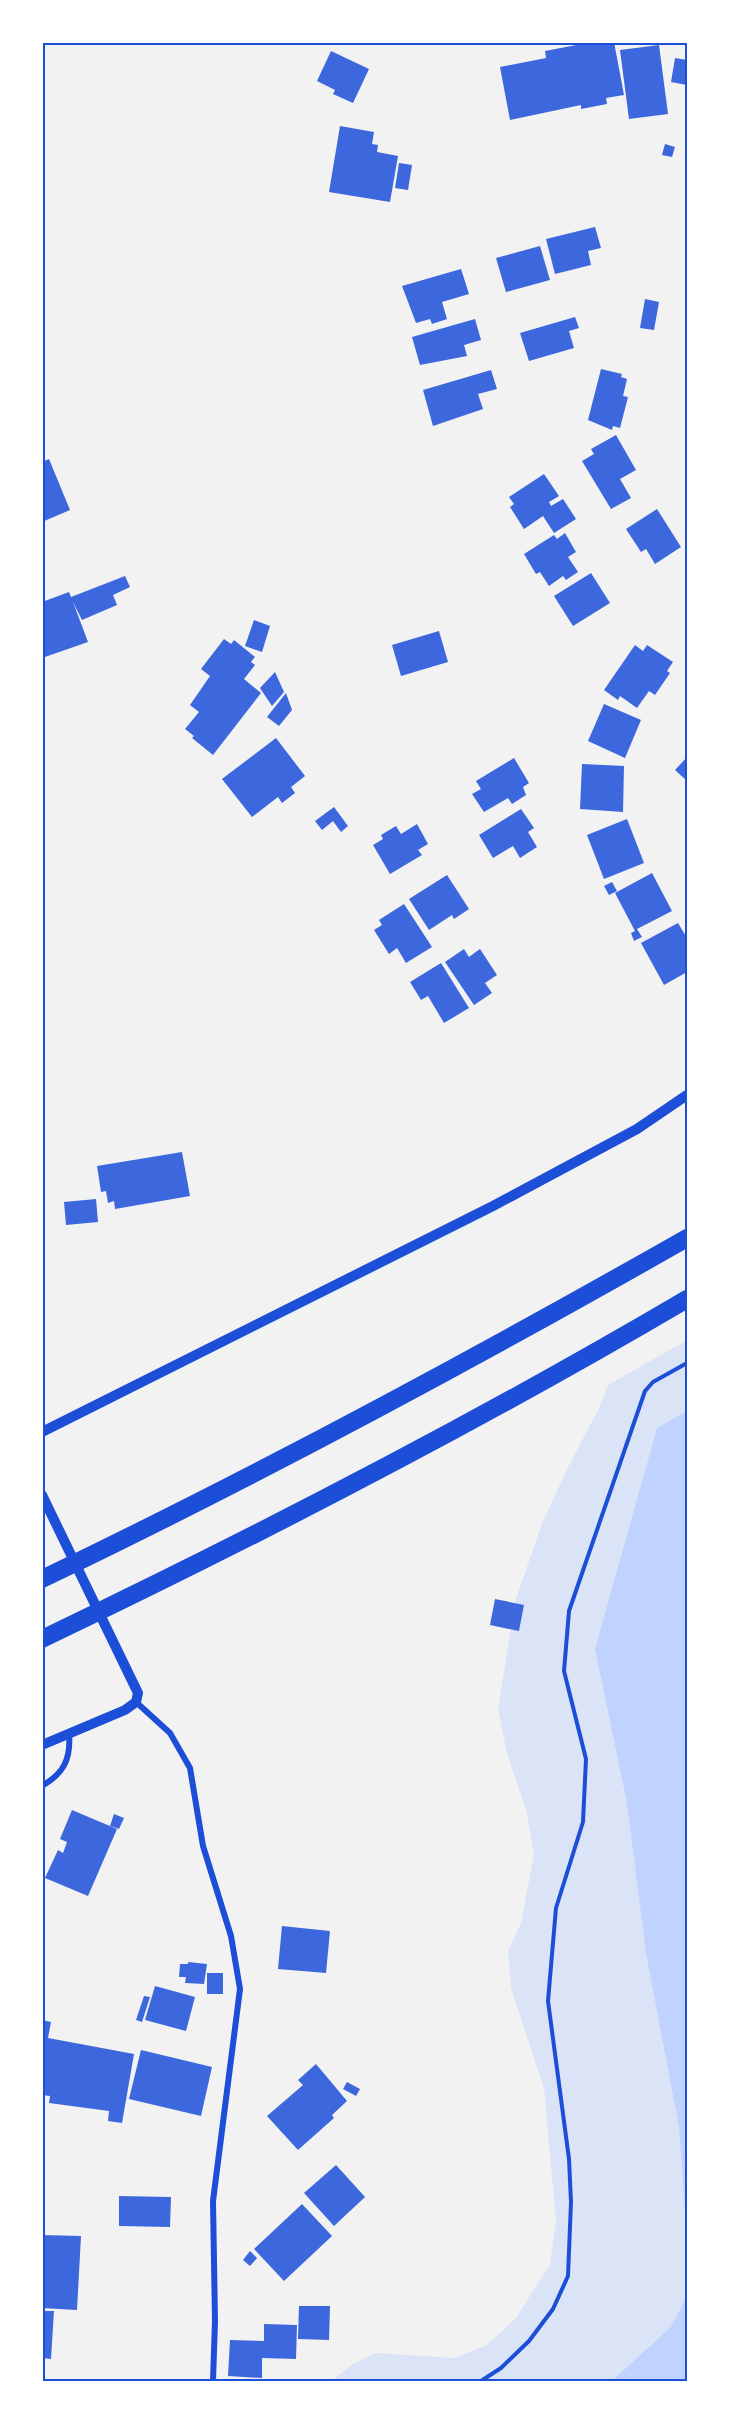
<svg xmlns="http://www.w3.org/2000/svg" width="729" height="2423" viewBox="0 0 729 2423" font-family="'Noto Sans',sans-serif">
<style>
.green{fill:#dbe4f7}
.water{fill:#bfd3fe}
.building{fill:#3d67dc}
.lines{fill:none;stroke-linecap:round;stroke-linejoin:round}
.path{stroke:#1d4ed8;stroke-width:4}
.minor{stroke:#1d4ed8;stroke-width:6}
.tertiary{stroke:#1d4ed8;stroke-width:10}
.motorway{stroke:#1d4ed8;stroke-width:18}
.neatline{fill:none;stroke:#1d4ed8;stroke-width:2}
</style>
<rect width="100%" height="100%" fill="#f2f2f2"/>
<path class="green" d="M687,1340V2381H331L354,2363L376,2353L454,2358L487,2345L516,2318L550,2264L556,2221L544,2089L511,1988L508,1951L521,1923L534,1854L526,1810L507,1754L498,1709L515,1602L541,1526L567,1469L598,1410L608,1385Z"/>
<g class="water">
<path d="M687,1411V2238L679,2127L646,1953L627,1803L595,1649L657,1428Z"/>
<path d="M687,2296V2381H612L671,2327Z"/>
</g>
<g class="building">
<path d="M592,42H614L624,95L606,98L607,104L581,109V105L510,120L500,67L546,58L545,51Z"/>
<path d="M659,45L668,114L629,119L620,50Z"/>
<path d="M331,51L369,69L353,103L333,94L335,90L317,81Z"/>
<path d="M675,58L687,60V85L671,82Z"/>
<path d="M340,126L374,132L372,144L378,145L377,152L398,156L390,202L329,192Z"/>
<path d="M665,144L675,147L672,157L662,155Z"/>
<path d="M399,163L412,165L408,190L395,188Z"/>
<path d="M595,227L601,248L588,251L591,265L555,274L546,239Z"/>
<path d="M540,246L550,280L506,292L496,258Z"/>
<path d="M461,269L469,294L442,302L447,319L432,324L430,319L416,323L402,286Z"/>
<path d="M645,299L659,302L654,330L640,328Z"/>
<path d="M575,317L579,328L569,331L574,348L529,361L520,333Z"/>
<path d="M475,319L481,340L464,345L467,356L420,365L412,337Z"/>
<path d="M601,369L622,374L621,377L627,379L623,396L628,397L620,428L613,426L612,430L588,420Z"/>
<path d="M491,370L497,389L478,394L483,409L433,426L423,390Z"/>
<path d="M616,435L636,470L620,479L631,498L611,509L582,461L594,454L591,449Z"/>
<path d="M49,459L70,510L42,522V462Z"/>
<path d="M544,474L559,496L549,502L551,506L563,499L576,519L554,533L543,516L524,529L510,507L514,504L509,497Z"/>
<path d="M657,509L681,547L655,564L646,549L641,552L626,529Z"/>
<path d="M565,533L576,552L568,557L578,572L566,580L563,576L549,586L540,572L536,574L524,554L554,535L557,539Z"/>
<path d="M591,573L610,603L573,626L554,596Z"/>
<path d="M125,576L130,587L113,595L117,605L82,620L73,602L88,642L42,658V602L69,592L71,597Z"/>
<path d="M254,620L270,626L262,652L245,646Z"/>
<path d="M439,631L448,662L401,676L392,645Z"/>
<path d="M224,639L231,644L234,640L255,657L251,662L255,665L244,679L261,693L213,755L192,738L194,736L185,729L199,712L190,705L210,676L201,669Z"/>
<path d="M635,645L643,651L647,645L673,662L667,671L670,673L655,695L649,691L637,708L620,696L618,700L604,690Z"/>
<path d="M275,672L284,692L272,706L260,688Z"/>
<path d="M286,693L292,710L279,726L267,717Z"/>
<path d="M604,704L641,720L625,758L588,741Z"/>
<path d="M276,738L305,776L291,787L295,793L282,803L278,797L252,817L222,779Z"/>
<path d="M687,757V781L675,770Z"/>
<path d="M514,758L529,783L523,787L526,795L512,804L508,798L484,812L472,794L481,789L476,781Z"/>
<path d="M582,764L624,766L623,812L580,809Z"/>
<path d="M334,807L348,826L341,832L333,821L322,830L315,821Z"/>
<path d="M521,809L534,828L528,832L537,847L520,858L513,846L493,858L479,835Z"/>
<path d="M627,819L644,863L604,879L587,835Z"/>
<path d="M417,824L428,844L418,850L422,855L390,874L373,845L383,839L381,835L396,826L401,834Z"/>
<path d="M652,873L672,911L637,929L642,937L634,941L631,933L635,931L615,893Z"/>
<path d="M447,875L469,909L454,919L452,915L429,930L409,899Z"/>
<path d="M612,882L617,891L609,895L604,886Z"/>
<path d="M404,904L432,947L406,963L397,948L389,954L374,930L382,925L379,920Z"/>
<path d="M678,923L687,938V972L664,985L641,943Z"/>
<path d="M464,949L469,957L480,949L497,975L485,983L492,993L474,1005L445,962Z"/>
<path d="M441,963L469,1008L444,1023L428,996L421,1000L410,982Z"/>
<path d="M182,1152L190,1196L115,1209L114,1201L108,1203L106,1191L101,1192L97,1166Z"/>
<path d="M96,1199L98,1222L66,1225L64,1202Z"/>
<path d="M495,1599L524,1605L519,1631L490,1625Z"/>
<path d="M72,1810L117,1829L88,1896L45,1878L58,1850L63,1853L67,1842L60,1839Z"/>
<path d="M114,1814L124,1818L119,1829L110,1826Z"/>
<path d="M282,1926L330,1931L326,1973L278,1969Z"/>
<path d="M188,1962L207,1964L204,1984L185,1983L186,1977H179L180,1964H188Z"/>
<rect x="207" y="1973" width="16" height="21"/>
<path d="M155,1986L195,1997L186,2031L145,2020Z"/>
<path d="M144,1996L150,1997L142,2022L136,2020Z"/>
<path d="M42,2020L51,2022L48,2038L134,2054L122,2123L108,2121L109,2111L49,2103L50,2096L42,2095Z"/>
<path d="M141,2050L212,2067L201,2116L129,2099Z"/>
<path d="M316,2064L347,2101L332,2115L334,2118L298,2150L267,2116L303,2085L298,2080Z"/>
<path d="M347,2082L360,2089L356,2096L343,2089Z"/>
<path d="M336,2165L365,2197L334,2226L304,2193Z"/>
<path d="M119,2196L171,2197L170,2227L119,2226Z"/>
<path d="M302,2204L332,2236L284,2281L254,2249Z"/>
<path d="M42,2235L81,2236L77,2310L42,2308Z"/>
<path d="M250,2251L257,2258L250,2266L243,2260Z"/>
<path d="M299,2306H330L329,2340L298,2339Z"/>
<path d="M42,2311H54L51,2359L42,2358Z"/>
<path d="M264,2324L297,2325L296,2359L262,2358V2378L228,2376L230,2340L264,2341Z"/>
</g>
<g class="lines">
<path class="path" d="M481,2381L501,2368L529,2341L553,2309L568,2276L571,2202L569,2159L548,2001L556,1908L583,1822L586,1759L564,1671L569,1611L645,1391L653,1382L687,1363"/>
<g class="minor">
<path d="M136,1702L170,1733L190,1768L203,1846L231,1936L240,1989L213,2201L215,2321L213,2381"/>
<path d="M42,1786C64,1773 71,1759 69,1734"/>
</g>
<g class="tertiary">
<path d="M42,1432L493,1206L637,1129L687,1095"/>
<path d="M42,1495L138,1693L136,1702L125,1710L42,1745"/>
</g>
<g class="motorway">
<path d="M42,1579C261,1474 476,1358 687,1238"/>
<path d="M42,1639C261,1534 478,1422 687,1299"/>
</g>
</g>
<rect width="729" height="2423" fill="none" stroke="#ffffff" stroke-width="87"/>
<rect x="44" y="44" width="642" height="2336" class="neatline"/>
</svg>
